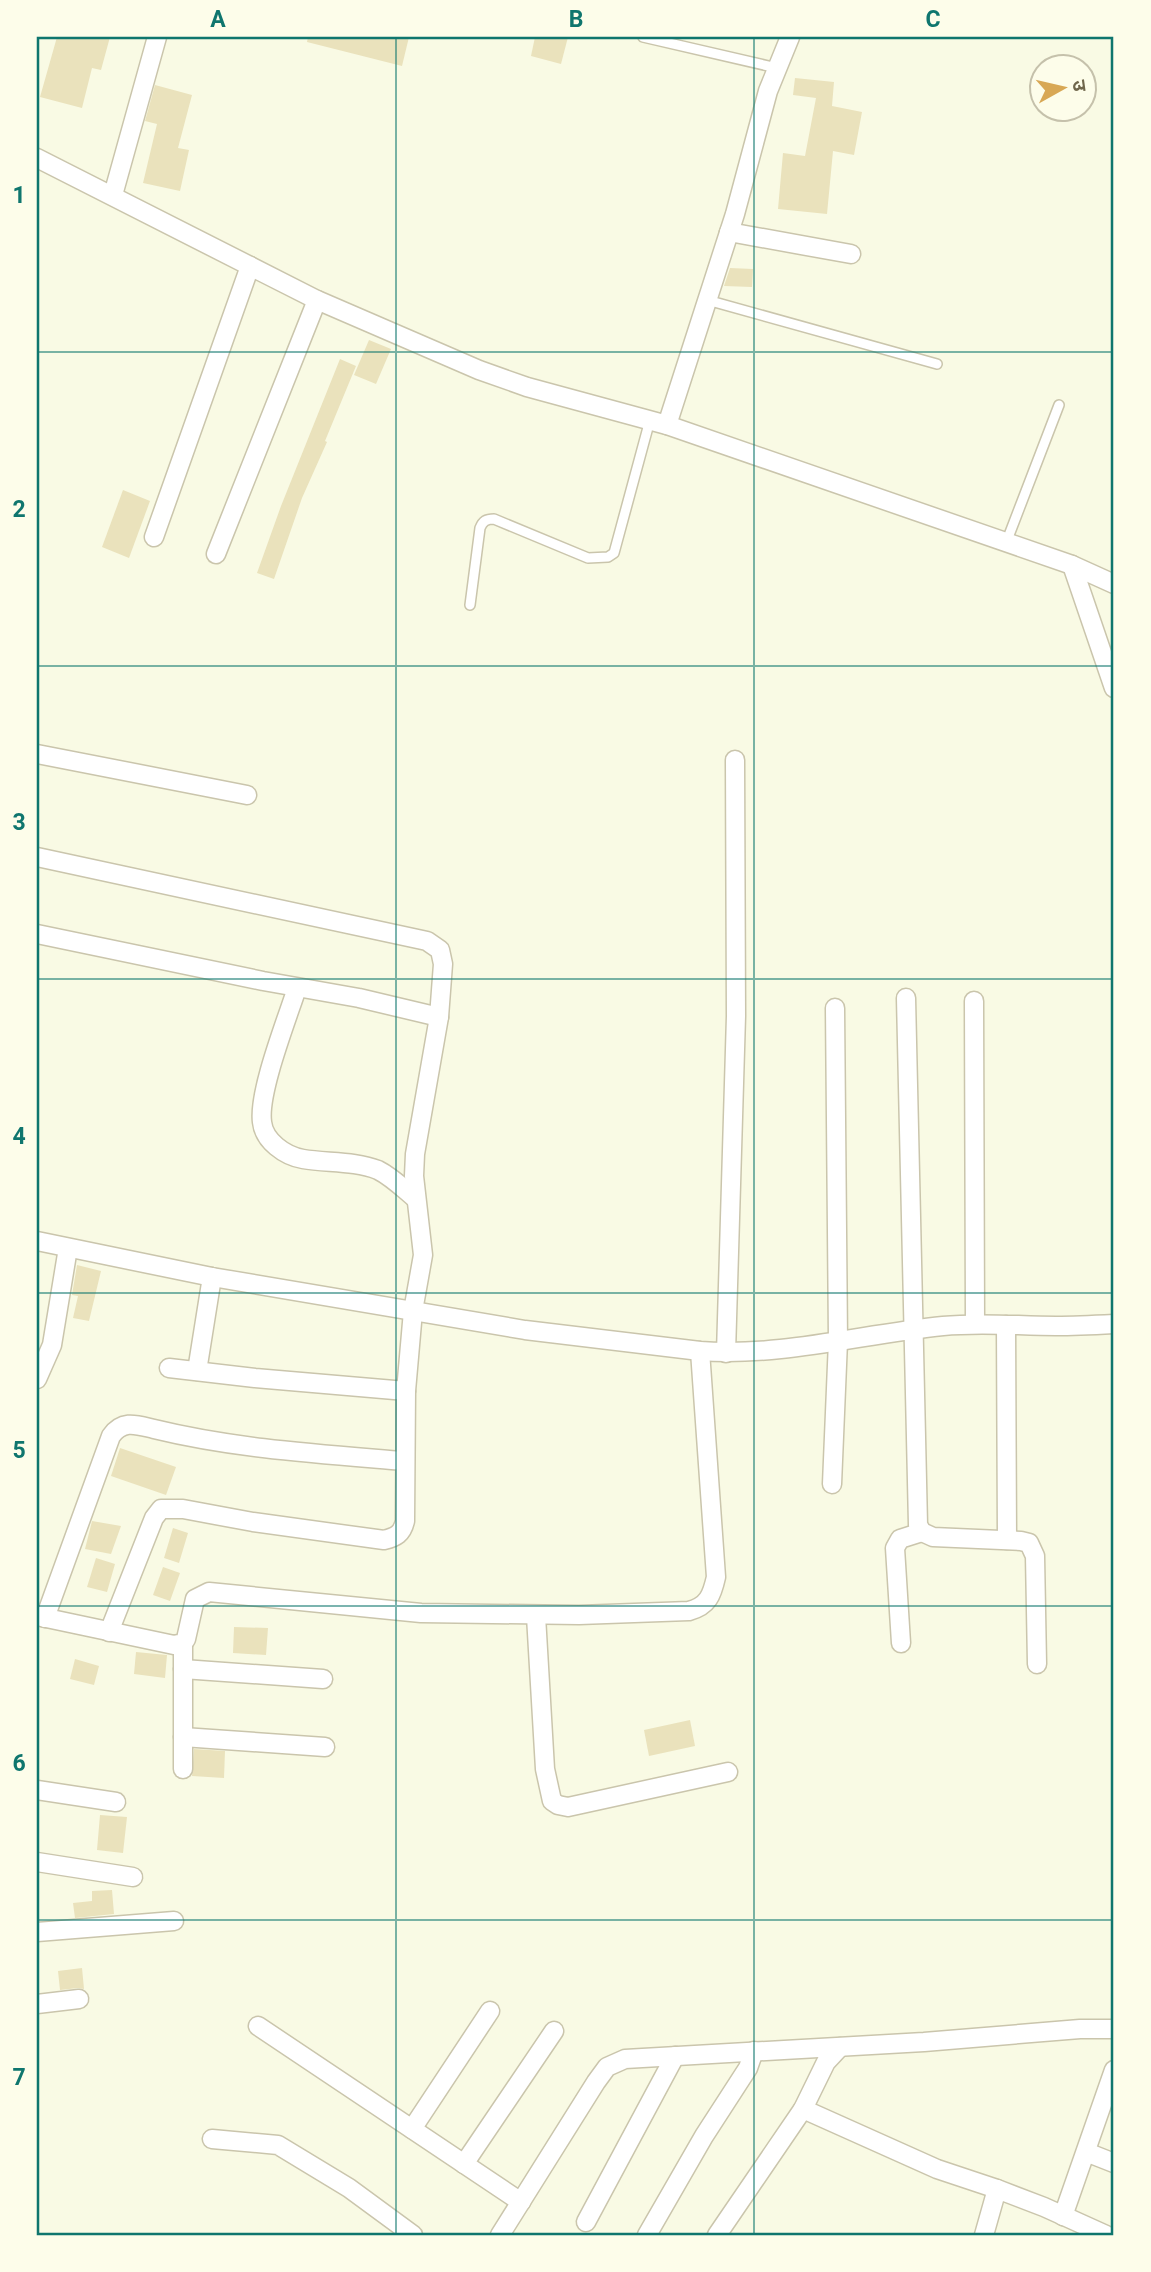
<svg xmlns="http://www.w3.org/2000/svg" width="1151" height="2272" viewBox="0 0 1151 2272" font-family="Roboto,'Noto Sans Devanagari',sans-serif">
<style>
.building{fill:#eae2bc}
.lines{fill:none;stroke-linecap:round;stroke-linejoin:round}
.lane-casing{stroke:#cac5ac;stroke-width:12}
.street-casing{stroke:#cac5ac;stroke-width:21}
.lane{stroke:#fff;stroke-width:9}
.street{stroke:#fff;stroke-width:18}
.grid{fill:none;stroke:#0f766e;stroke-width:2;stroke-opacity:0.55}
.neatline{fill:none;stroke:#0f766e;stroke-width:2.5}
.grid-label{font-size:23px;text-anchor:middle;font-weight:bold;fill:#0f766e}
</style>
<rect width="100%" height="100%" fill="#f9fae4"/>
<g class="building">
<path d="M57,37H110L101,70L92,68L82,108L40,97Z"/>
<path d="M308,37H409L402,66L307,42Z"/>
<path d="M535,37H568L561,64L531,56Z"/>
<path d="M795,78L834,82L832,106L862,112L854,155L833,151L827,214L778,209L783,153L805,156L816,98L793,95Z"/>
<path d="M155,85L192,95L178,148L189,150L180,191L143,183L157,124L145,121Z"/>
<path d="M730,268L753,269L752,287L724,286Z"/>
<path d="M369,340L391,349L376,384L354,375Z"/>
<path d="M340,359L356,366L325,441L327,442L302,498L274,579L257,573L281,506Z"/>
<path d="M123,490L150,501L129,558L102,547Z"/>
<path d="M77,1265L101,1271L89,1321L73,1318L78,1296L72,1295Z"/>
<path d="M120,1448L176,1467L166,1495L111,1476Z"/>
<path d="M92,1521L121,1526L111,1554L85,1549Z"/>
<path d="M173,1528L188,1533L179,1563L164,1558Z"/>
<path d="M96,1558L115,1564L107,1592L87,1587Z"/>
<path d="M163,1567L180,1573L170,1601L153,1595Z"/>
<path d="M234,1627L268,1628L266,1655L233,1653Z"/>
<path d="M136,1652L167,1655L165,1678L134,1674Z"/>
<path d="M75,1659L99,1666L94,1685L70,1679Z"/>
<path d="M690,1720L695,1746L649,1756L644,1730Z"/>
<path d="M194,1749L225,1751L224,1778L192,1776Z"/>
<path d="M100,1815L127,1817L123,1853L97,1850Z"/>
<path d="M112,1890L114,1914L75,1918L73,1903L92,1901V1891Z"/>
<path d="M82,1968L84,1989L78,1988L60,1990L58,1971Z"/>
</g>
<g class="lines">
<g class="lane-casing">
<g id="lane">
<path d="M643,37L777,68"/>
<path d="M707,300L937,364"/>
<path d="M1006,543L1059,405"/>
<path d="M470,605L480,528C483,521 486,519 494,519L588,558L608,557L614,553L650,420"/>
</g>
</g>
<g class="street-casing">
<g id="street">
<path d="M37,158L317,300L479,370L527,387L667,425L1072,565L1114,584"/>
<path d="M113,195L157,37"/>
<path d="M729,232L851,254"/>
<path d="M667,425L735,214L768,91L790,37"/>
<path d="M154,537L250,266"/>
<path d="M216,554L317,300"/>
<path d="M1072,565L1114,688"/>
<path d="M37,754L247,795"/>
<path d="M37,857L427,941L440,950L443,964L439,1017L415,1154L414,1176L423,1255L413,1311L406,1391L405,1521C402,1534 396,1537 384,1540L253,1522L183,1509H161L154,1518L109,1632"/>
<path d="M37,934L263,981L359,998L439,1017"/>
<path d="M297,988C287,1019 258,1092 262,1122C264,1141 285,1156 303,1159C327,1163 355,1161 378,1170C392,1177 404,1189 416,1199"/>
<path d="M906,998L918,1525L922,1532L933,1537L1021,1541L1029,1543L1035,1556L1037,1664"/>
<path d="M974,1001L975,1324"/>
<path d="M37,1241L212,1277L525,1330L700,1351C782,1357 862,1334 943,1326C981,1322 1018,1326 1056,1326C1075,1326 1095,1325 1114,1324"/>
<path d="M1006,1325L1007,1540"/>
<path d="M726,1353L736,1016L735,760"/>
<path d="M169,1368L255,1378L406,1391"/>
<path d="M197,1371L212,1277"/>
<path d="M37,1379L52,1345L68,1248"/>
<path d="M832,1484L838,1341L835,1008"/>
<path d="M37,1616L174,1645L183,1643L186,1639L195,1599L209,1592L421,1613L579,1615L689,1611C708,1606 712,1595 716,1577L700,1351"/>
<path d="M536,1616L545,1769L552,1801L558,1805L568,1807L728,1772"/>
<path d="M45,1618L111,1436C123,1419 137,1425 154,1429C236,1449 320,1454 404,1461"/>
<path d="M901,1643L895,1548L900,1539L922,1532"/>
<path d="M183,1669L323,1679"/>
<path d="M183,1737L325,1747"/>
<path d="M183,1769V1643"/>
<path d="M37,1790L116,1802"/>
<path d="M37,1862L133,1877"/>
<path d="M37,1932L174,1921"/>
<path d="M37,2004L79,1999"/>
<path d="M258,2026L521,2202"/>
<path d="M803,2109L937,2169L997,2189"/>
<path d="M412,2129L490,2011"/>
<path d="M212,2139L278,2145L349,2188L413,2235"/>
<path d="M1086,2152L1114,2163"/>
<path d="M464,2164L554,2031"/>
<path d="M1063,2216L1114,2070"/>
<path d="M586,2222L675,2056"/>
<path d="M500,2235L596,2082L607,2067L625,2059L924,2042L1080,2029H1114"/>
<path d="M647,2235L704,2136L748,2068L754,2051"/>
<path d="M717,2235L803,2109L826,2062L840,2047"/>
<path d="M984,2235L997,2189L1044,2207L1106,2235"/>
</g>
</g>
<use href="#lane" class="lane"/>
<use href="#street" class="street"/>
</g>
<path class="grid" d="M396,37V2235M754,37V2235M37,352H1114M37,666H1114M37,979H1114M37,1293H1114M37,1606H1114M37,1920H1114"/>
<rect width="1151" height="2272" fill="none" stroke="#fdfdea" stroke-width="77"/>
<g transform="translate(1063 88) rotate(82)"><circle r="33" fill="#fdfdea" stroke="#c5c1ab" stroke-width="2"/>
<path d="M0-5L12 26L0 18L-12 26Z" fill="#d8a855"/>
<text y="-10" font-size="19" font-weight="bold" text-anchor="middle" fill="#70674c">उ</text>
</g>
<rect x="38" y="38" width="1074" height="2196" class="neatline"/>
<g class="grid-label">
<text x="218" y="27">A</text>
<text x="576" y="27">B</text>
<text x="933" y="27">C</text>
<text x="19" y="203">1</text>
<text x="19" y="517">2</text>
<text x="19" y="830">3</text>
<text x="19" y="1144">4</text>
<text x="19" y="1458">5</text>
<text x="19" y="1771">6</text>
<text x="19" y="2085">7</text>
</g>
</svg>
